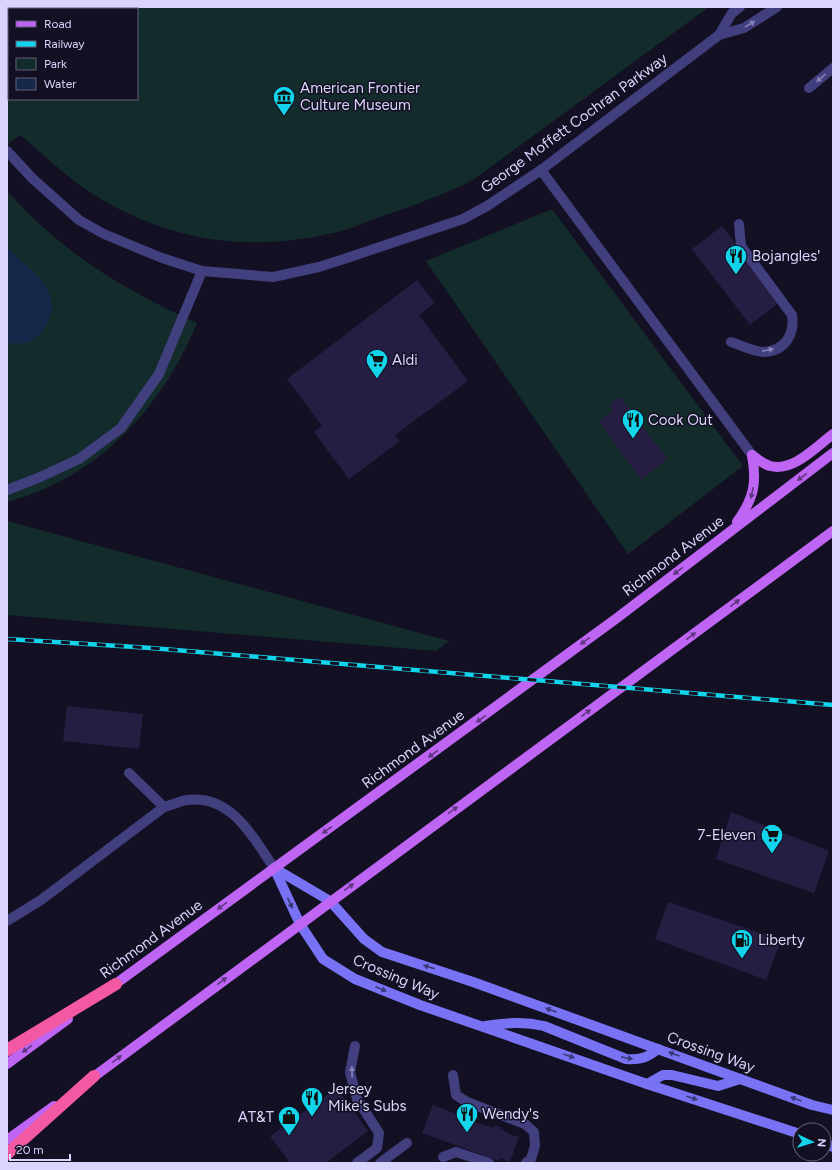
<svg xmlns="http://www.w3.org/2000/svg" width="840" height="1170" viewBox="0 0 840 1170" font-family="Figtree,sans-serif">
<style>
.green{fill:#132c2b;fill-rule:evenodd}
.water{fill:#142849}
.building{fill:#251d42}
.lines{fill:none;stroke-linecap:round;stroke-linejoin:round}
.lane{stroke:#413f7e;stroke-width:10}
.street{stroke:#413f7e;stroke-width:10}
.secondary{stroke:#7773f4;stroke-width:10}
.primary{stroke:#be65f3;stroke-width:10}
.highway{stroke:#f259a2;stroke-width:12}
.rail-casing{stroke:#12d4ea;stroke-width:4.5}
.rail{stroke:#131023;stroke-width:3;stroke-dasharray:9;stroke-linecap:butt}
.oneway{fill:#8582b7}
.oneway2{fill:#603681}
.oneway3{fill:#3b3877}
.labels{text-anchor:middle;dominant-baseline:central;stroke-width:3;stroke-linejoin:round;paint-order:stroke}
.poi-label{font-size:15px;fill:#d9d5fc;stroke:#131023;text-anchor:start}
.street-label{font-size:15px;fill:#d9d5fc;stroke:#131023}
</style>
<rect width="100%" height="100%" fill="#131023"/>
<g class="green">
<path d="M7,7H709L473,180C443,195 412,206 380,217C363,223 346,231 328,234C247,252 172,241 101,199C71,182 46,156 20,135L7,145ZM9,9H137V99H9Z"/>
<path d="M7,191C63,253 122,289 197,323C162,408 98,478 7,502Z"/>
<path d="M552,209L743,466L628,554L426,261Z"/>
<path d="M7,521L449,641L436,651L7,615Z"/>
</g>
<path class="water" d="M7,248C31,271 68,293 44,329C34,343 24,345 7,343Z"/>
<g class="building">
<path d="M722,226L780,302L750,325L692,249Z"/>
<path d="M417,280L435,303L419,315L468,381L395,435L400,441L349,479L314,432L322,426L287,379Z"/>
<path d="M621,397L667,459L641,480L599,421L613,411L609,405Z"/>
<path d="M67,706L143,714L139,749L63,741Z"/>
<path d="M731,812L829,851L814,893L716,859Z"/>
<path d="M668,902L781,940L766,980L655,939Z"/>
<path d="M337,1088L368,1131L326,1163H290L270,1136Z"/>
<path d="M433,1105L464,1117L465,1114L476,1118L474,1122L494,1128L495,1125L501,1127L500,1129L509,1133V1134L519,1137L510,1162L500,1158L499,1161L422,1133Z"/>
</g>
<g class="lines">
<g class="lane">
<path d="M809,88L833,68"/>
<path d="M541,170L752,455"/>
<path d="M731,342C741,345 754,352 764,352C785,351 795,334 792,315L741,246L739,224"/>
<path d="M129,773L164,807"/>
<path d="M7,921L41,900L164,807C172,805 180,801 187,800C231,794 253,837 274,868"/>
<path d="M355,1046L350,1072L357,1099L379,1133L377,1148L357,1163"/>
<path d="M453,1075L456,1095L467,1102L525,1124L534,1132L535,1146L531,1159L526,1163"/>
<path d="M443,1157L456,1152L489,1163"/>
<path d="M380,1163L407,1143"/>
</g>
<g class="street">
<path d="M719,35L744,28L777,7"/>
<path d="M7,151L32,178L79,220L104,234L162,258L202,271L273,277L319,267L347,258L463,219L487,206L541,170L719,35L732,13L740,7"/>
<path d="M7,490L38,478L79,459L121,428L159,374L202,271"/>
</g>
<g class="secondary">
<path d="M274,868L330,901L364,939L382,952L473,982L812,1105L833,1110"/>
<path d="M274,868L300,924L323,959L355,979L420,1005L647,1084L800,1134"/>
<path d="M485,1026C506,1023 523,1021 544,1026L626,1059C640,1060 647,1058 658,1049"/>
<path d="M647,1084L663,1075H672L718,1086L740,1079"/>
<path d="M824,1143L833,1147"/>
</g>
<g class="primary">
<path d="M752,455C757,459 764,464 770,466C793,472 816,447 833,434"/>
<path d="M737,522C754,498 757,483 752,455"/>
<path d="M110,988L617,618L833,453"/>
<path d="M7,1064L68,1019"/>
<path d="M88,1081L833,531"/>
<path d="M7,1140L54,1106"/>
</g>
<g class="highway">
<path d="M7,1050L116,984"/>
<path d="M7,1154L94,1076"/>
</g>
<g class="rail-casing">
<path id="rail" d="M7,639L151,648L833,705"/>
</g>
<use href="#rail" class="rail"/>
</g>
<defs><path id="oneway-solid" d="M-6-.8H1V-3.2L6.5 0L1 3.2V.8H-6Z"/></defs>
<g class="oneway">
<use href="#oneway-solid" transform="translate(750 24) rotate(-31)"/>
<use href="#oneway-solid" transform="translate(821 78) rotate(140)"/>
<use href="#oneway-solid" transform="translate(768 350) rotate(-11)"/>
<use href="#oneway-solid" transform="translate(352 1072) rotate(-91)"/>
</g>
<g class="oneway2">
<use href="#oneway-solid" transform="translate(802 477) rotate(143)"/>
<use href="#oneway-solid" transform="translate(752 493) rotate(102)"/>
<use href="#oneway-solid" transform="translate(678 571) rotate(143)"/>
<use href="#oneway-solid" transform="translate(735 603) rotate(-37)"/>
<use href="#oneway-solid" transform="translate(691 636) rotate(-36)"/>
<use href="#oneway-solid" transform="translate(585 641) rotate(144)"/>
<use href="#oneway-solid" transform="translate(586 713) rotate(-36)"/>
<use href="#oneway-solid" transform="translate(481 719) rotate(144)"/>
<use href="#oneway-solid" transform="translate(433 754) rotate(144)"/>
<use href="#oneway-solid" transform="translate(453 810) rotate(-36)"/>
<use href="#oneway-solid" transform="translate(327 830) rotate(145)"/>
<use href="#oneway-solid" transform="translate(349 887) rotate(-36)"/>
<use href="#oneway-solid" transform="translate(222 906) rotate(144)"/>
<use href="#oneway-solid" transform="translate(222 981) rotate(-37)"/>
<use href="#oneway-solid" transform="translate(27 1049) rotate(144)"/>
<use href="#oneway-solid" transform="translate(117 1059) rotate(-37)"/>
</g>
<g class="oneway3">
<use href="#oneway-solid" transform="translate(290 903) rotate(65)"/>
<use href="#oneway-solid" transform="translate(429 967) rotate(-162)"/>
<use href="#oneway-solid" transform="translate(381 989) rotate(22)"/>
<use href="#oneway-solid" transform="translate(551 1010) rotate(-160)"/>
<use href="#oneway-solid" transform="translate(674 1054) rotate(-160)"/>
<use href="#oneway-solid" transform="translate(569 1056) rotate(19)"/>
<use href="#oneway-solid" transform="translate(627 1058) rotate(11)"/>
<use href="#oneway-solid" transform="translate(692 1098) rotate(18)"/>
<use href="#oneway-solid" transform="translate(796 1099) rotate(-160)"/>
</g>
<defs>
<g id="museum-pin" transform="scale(1.15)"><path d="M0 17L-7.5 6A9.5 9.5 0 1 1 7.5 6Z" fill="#12d4ea" stroke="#131023"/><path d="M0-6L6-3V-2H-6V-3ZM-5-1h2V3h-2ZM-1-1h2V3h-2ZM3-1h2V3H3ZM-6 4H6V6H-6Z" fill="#111"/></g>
<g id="restaurant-pin" transform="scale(1.15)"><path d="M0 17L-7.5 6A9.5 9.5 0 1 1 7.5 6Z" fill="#12d4ea" stroke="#131023"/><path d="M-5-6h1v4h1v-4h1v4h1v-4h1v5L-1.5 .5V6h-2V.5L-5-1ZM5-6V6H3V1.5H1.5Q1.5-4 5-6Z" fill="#111"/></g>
<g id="supermarket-pin" transform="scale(1.15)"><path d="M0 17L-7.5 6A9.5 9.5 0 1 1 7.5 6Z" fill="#12d4ea" stroke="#131023"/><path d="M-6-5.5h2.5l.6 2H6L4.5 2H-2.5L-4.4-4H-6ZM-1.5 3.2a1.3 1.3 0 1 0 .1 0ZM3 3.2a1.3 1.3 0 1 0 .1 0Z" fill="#111"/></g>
<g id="fuel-pin" transform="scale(1.15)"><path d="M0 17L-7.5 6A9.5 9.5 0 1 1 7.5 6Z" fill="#12d4ea" stroke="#131023"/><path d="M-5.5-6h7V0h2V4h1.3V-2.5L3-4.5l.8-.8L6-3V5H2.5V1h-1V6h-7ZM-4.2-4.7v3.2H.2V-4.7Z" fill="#111"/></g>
<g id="shop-pin" transform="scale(1.15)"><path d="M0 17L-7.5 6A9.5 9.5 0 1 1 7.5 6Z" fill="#12d4ea" stroke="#131023"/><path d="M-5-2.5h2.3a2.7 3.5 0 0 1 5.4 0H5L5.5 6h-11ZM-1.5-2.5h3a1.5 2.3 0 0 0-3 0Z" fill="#111"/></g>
</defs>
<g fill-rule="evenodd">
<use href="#museum-pin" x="284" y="97"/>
<use href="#restaurant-pin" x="736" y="256"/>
<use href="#supermarket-pin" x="377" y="360"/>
<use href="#restaurant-pin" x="633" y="420"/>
<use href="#supermarket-pin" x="772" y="835"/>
<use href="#fuel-pin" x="742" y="940"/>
<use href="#restaurant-pin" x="312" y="1098"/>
<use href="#restaurant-pin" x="467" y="1114"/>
<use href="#shop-pin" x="289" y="1117"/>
</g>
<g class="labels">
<g class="poi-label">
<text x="300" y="88">American Frontier<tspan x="300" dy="17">Culture Museum</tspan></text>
<text x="752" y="256">Bojangles'</text>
<text x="392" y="360">Aldi</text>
<text x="648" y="420">Cook Out</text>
<text x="756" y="835" text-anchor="end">7-Eleven</text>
<text x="758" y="940">Liberty</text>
<text x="328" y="1089">Jersey<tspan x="328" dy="17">Mike's Subs</tspan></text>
<text x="482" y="1114">Wendy's</text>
<text x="274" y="1117" text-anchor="end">AT&amp;T</text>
</g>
<g class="street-label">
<text transform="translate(574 123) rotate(-36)">George Moffett Cochran Parkway</text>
<text transform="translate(673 556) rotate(-37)">Richmond Avenue</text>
<text transform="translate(413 749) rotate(-36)">Richmond Avenue</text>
<text transform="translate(151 939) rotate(-36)">Richmond Avenue</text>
<text transform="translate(396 977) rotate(23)">Crossing Way</text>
<text transform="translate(711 1052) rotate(20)">Crossing Way</text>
</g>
</g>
<rect width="840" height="1170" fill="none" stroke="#d9d5fc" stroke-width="16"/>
<rect x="8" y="8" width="130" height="92" fill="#131023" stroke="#625f7a"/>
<rect x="16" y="21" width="20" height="6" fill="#be65f3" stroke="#625f7a"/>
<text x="44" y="28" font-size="12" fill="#d9d5fc">Road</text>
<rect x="16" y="41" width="20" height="6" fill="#12d4ea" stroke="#625f7a"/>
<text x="44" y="48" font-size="12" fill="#d9d5fc">Railway</text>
<rect x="16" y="58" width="20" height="12" fill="#132c2b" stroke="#625f7a"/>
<text x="44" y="68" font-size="12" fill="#d9d5fc">Park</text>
<rect x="16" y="78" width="20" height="12" fill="#142849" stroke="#625f7a"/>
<text x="44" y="88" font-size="12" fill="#d9d5fc">Water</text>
<g transform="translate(812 1142) rotate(94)"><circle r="19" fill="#131023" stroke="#625f7a"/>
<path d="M0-3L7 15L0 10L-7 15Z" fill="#12d4ea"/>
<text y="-6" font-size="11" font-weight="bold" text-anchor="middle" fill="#d9d5fc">N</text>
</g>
<path d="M10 1154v6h60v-6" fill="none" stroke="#d9d5fc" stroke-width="2"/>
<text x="16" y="1154" font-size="12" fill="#d9d5fc" stroke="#131023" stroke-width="3" paint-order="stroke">20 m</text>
</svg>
